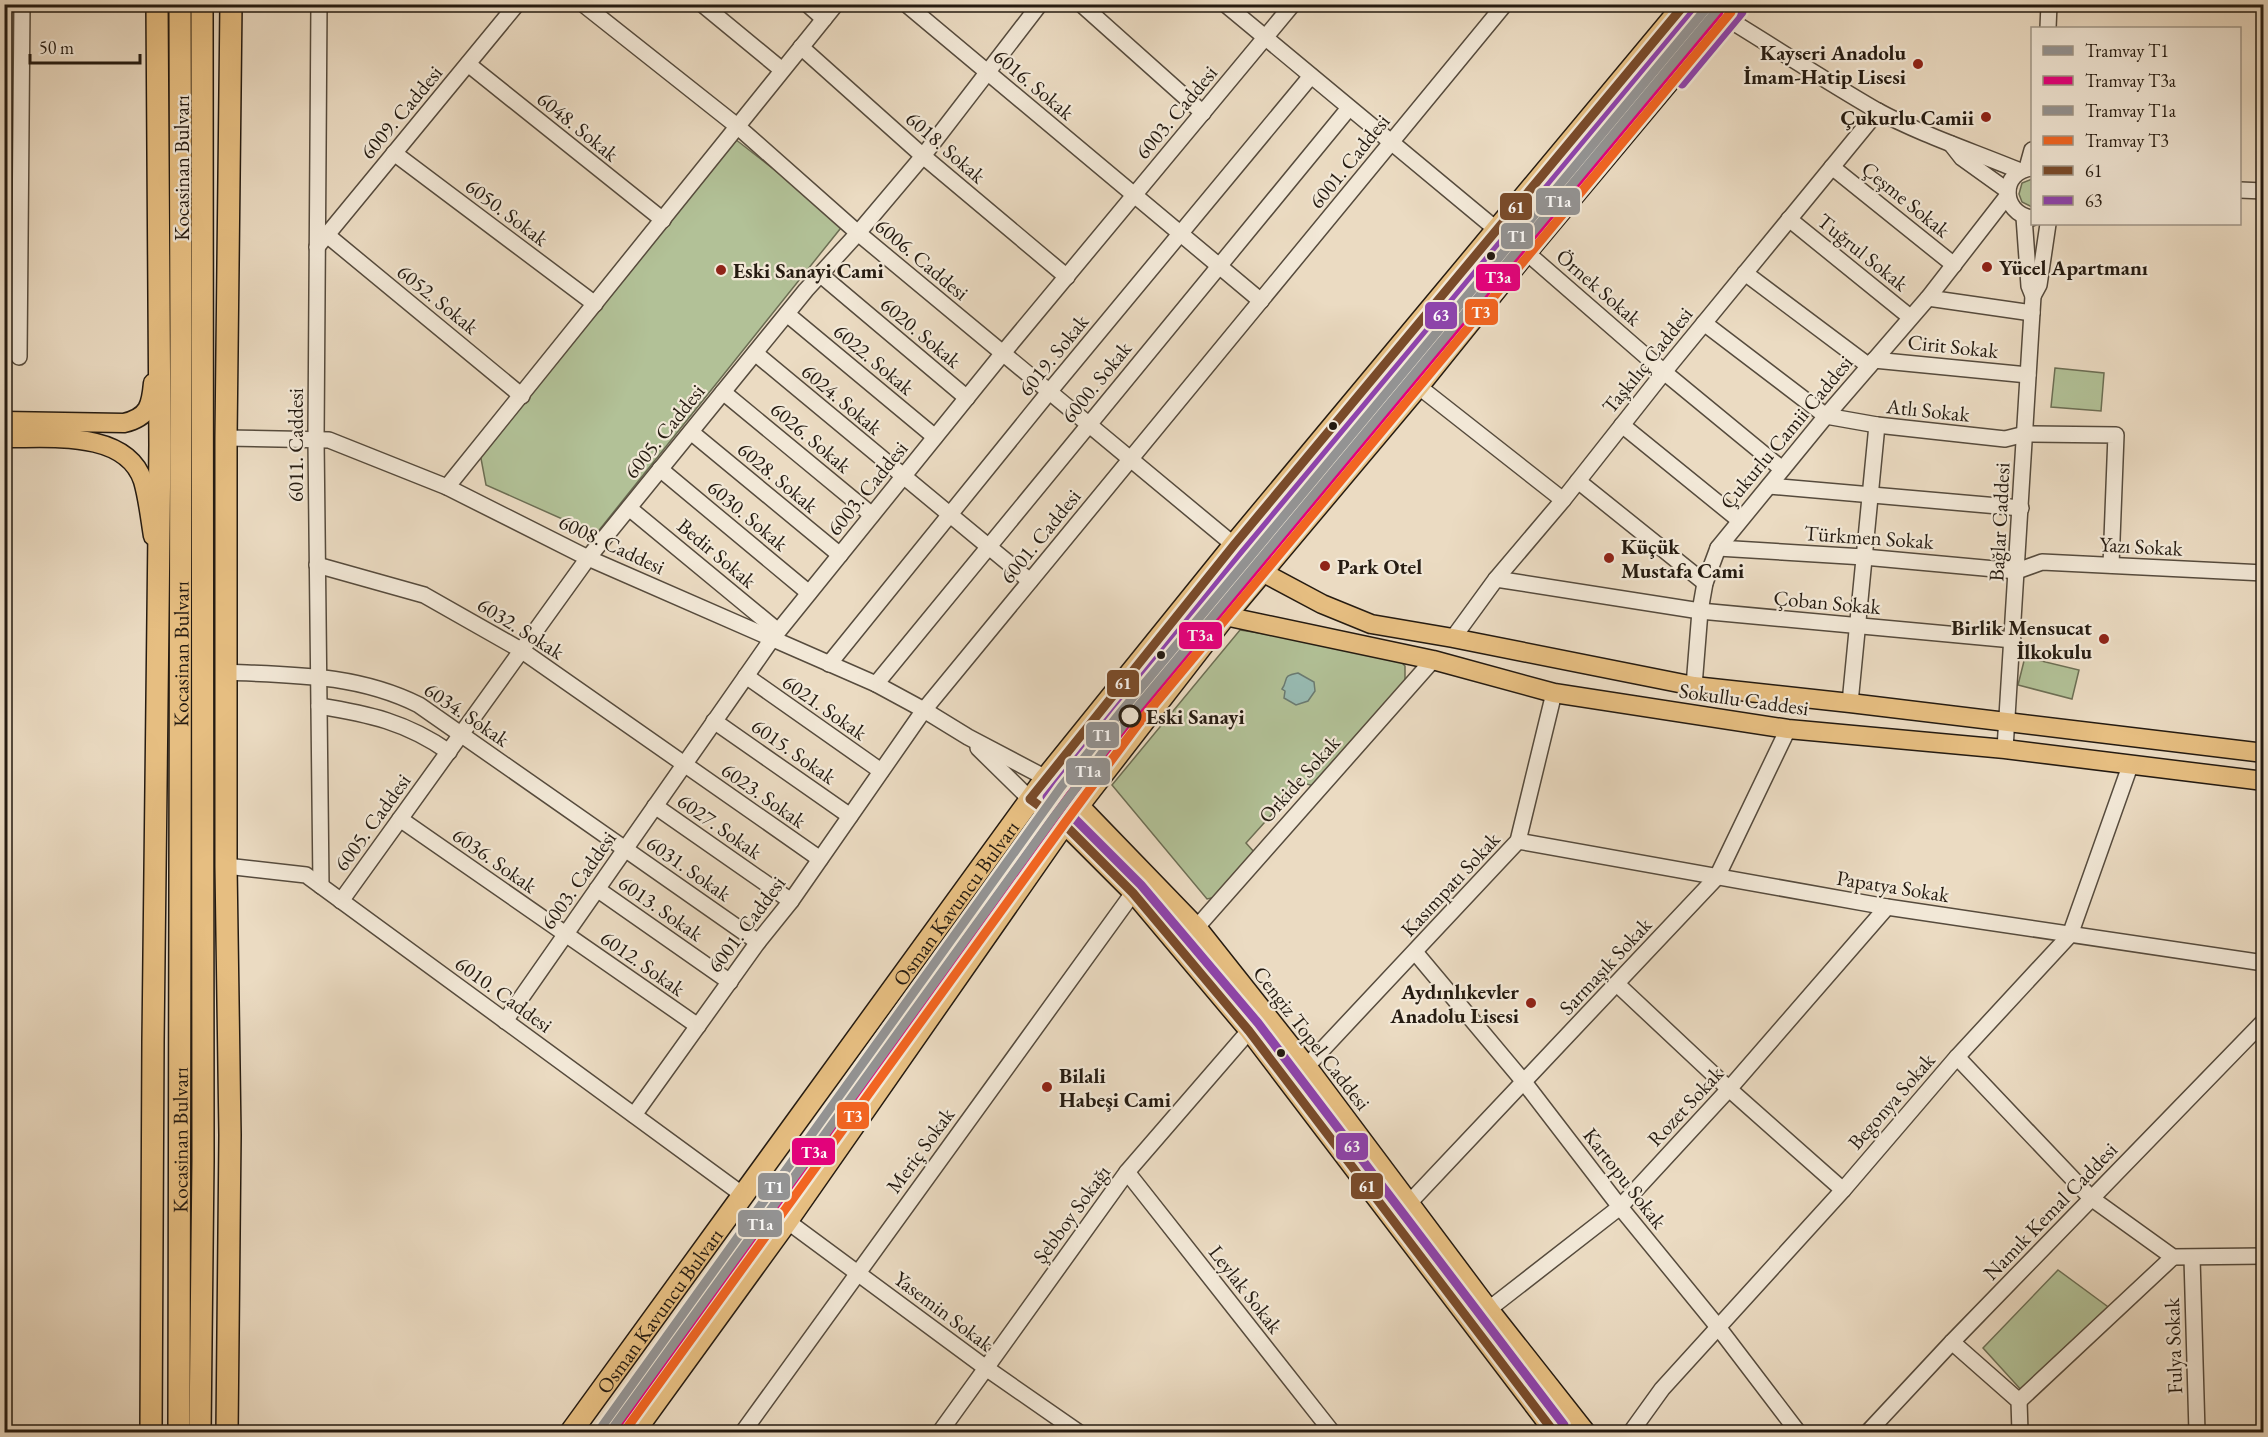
<svg xmlns="http://www.w3.org/2000/svg" width="2268" height="1437" viewBox="0 0 2268 1437" font-family="'EB Garamond',serif">
<style>
.green{fill:#b2c197;stroke:#6c6e54;stroke-width:1.5}
.water{fill:#98bbb3;stroke:#6a7b72;stroke-width:1.5}
.lines{fill:none;stroke-linecap:round;stroke-linejoin:round}
.minor-casing{stroke:#564b3d;stroke-width:18}
.major-casing{stroke:#251b11;stroke-width:21}
.highway-casing{stroke:#251b11;stroke-width:24}
.minor{stroke:#f2e8d7;stroke-width:15}
.major{stroke:#e6be81;stroke-width:18}
.highway{stroke:#e6be81;stroke-width:21}
.bus-1-casing{stroke:#f2e8d7;stroke-width:14}
.bus-2-casing{stroke:#f2e8d7;stroke-width:14}
.bus-1{stroke:#7a4b2a;stroke-width:9}
.bus-2{stroke:#8e44ad;stroke-width:9}
.tram-1-casing{stroke:#f2e8d7;stroke-width:14}
.tram-2-casing{stroke:#f2e8d7;stroke-width:14}
.tram-3-casing{stroke:#f2e8d7;stroke-width:14}
.tram-4-casing{stroke:#f2e8d7;stroke-width:14}
.tram-1{stroke:#939393;stroke-width:9}
.tram-2{stroke:#e5007d;stroke-width:9}
.tram-3{stroke:#939393;stroke-width:9}
.tram-4{stroke:#f26522;stroke-width:9}
.poi-dot{fill:#8f2418;stroke:#f2e8d7;stroke-width:2}
.bus-dot{fill:#251b11;stroke:#f2e8d7;stroke-width:2}
.stop-dot{fill:#f2e8d7;stroke:#251b11;stroke-width:3}
.labels{text-anchor:middle;dominant-baseline:central;stroke-width:4.5;stroke-linejoin:round;paint-order:stroke}
.poi-label{font-size:21px;font-weight:bold;fill:#251b11;stroke:#f2e8d7;text-anchor:start}
.street-label{font-size:21px;fill:#251b11;stroke:#f2e8d7}
.stop-label{font-size:21px;font-weight:bold;fill:#251b11;stroke:#f2e8d7;text-anchor:start}
.line-badge{stroke:#f2e8d7;stroke-width:2}
.badge-label{font-size:16px;text-anchor:middle;font-weight:bold;fill:#fff}
</style>
<rect width="100%" height="100%" fill="#ebdbc2"/>
<filter id="stains"><feTurbulence type="fractalNoise" baseFrequency=".00333" numOctaves="4"/><feColorMatrix values="0 0 0 0 .2 0 0 0 0 .09 0 0 0 0 .02 0 0 0 .5 -.17"/></filter>
<radialGradient id="worn" r=".72"><stop offset=".6" stop-color="#630" stop-opacity="0"/><stop offset="1" stop-color="#630" stop-opacity=".3"/></radialGradient>
<g class="green">
<path d="M735,139L844,224L596,534L486,485L479,448Z"/>
<path d="M2032,179V207L2022,202L2019,194L2022,183Z"/>
<path d="M2055,368L2104,373L2101,411L2051,407Z"/>
<path d="M1240,630L1394,654L1405,666V682L1313,786L1301,782L1246,843L1255,853L1216,897L1207,899L1112,785Z"/>
<path d="M2025,657L2079,670L2072,699L2018,685Z"/>
<path d="M2058,1270L2111,1309L2023,1392L1983,1348Z"/>
</g>
<path class="water" d="M1298,673L1314,682L1315,691L1308,701L1296,705L1284,698L1285,691L1282,689C1289,679 1281,676 1298,673Z"/>
<g class="lines">
<g class="minor-casing">
<g id="minor">
<path d="M319,4L316,439L321,886"/>
<path d="M583,4L737,126L858,233L1234,545"/>
<path d="M702,4L782,70"/>
<path d="M807,4L824,19"/>
<path d="M906,4L1261,301"/>
<path d="M1081,4L1203,113"/>
<path d="M1225,4L1497,230"/>
<path d="M1723,16C1774,47 1824,80 1876,110C1922,135 1972,151 2020,171"/>
<path d="M2048,28L2049,4"/>
<path d="M801,47L923,156L1067,277"/>
<path d="M468,64L663,220"/>
<path d="M1951,144L1962,158L2008,191"/>
<path d="M394,153L595,304"/>
<path d="M1832,167L1954,265"/>
<path d="M2027,168L2032,150"/>
<path d="M2240,190L2264,191"/>
<path d="M2032,218C2000,213 2000,171 2032,168"/>
<path d="M1789,219L1910,317"/>
<path d="M327,235L522,396"/>
<path d="M317,247L517,4"/>
<path d="M1526,252L1664,372L1782,469"/>
<path d="M1745,273L1869,366"/>
<path d="M821,275L967,398"/>
<path d="M2033,296L2039,285L2048,224"/>
<path d="M1928,298L2032,313"/>
<path d="M787,314L935,437"/>
<path d="M1704,323L1826,416L1877,425L2005,439L2025,434L2116,435L2111,565"/>
<path d="M755,353L1030,581"/>
<path d="M19,357L22,4"/>
<path d="M1874,360L2028,375"/>
<path d="M1418,386L1563,500"/>
<path d="M723,392L872,515"/>
<path d="M1622,425L1739,520"/>
<path d="M691,432L840,555"/>
<path d="M226,438L329,440L447,487L588,558L876,684L924,710L968,737L1046,778"/>
<path d="M660,469L809,593"/>
<path d="M1578,481L1705,583"/>
<path d="M1769,486L2021,508"/>
<path d="M447,487L836,4"/>
<path d="M629,508L778,631"/>
<path d="M1718,548L1864,557L2017,571L2042,562L2264,573"/>
<path d="M317,565L424,595L521,650L820,859"/>
<path d="M1496,579L1700,611L2013,640"/>
<path d="M1453,638L1496,579L1563,500L1664,372L1878,111"/>
<path d="M829,664L1049,392L1311,76"/>
<path d="M225,672C293,675 357,674 419,705L758,942"/>
<path d="M746,676L881,771"/>
<path d="M876,684L1349,108"/>
<path d="M1694,686L1700,611L1705,583L1718,548L1826,416L1928,298L2008,195"/>
<path d="M1850,703L1877,425"/>
<path d="M319,706C369,714 406,722 449,752"/>
<path d="M714,721L850,816"/>
<path d="M978,748L1030,799"/>
<path d="M2005,749L2033,296L2029,286L2024,217"/>
<path d="M655,806L791,901"/>
<path d="M400,819L698,1026"/>
<path d="M1518,841L1887,907L2264,963"/>
<path d="M226,866L306,875L743,1195"/>
<path d="M597,889L730,982"/>
<path d="M341,901L588,558L806,290L858,233L923,156L1040,4"/>
<path d="M1197,927L1433,660"/>
<path d="M1415,952L1524,1082L1620,1207L1718,1327L1798,1432"/>
<path d="M1617,984L1729,1089L1843,1190"/>
<path d="M505,1021L772,639L1003,353L1293,4"/>
<path d="M1957,1057L2091,1198L2173,1257L2264,1256"/>
<path d="M1307,1066L1518,841L1554,693"/>
<path d="M634,1115L758,942L791,901L924,710L1505,4"/>
<path d="M1127,1172L1332,1432"/>
<path d="M1410,1202L1717,877L1788,729"/>
<path d="M787,1221L986,1368L1078,1432"/>
<path d="M2192,1258L2197,1432"/>
<path d="M1489,1309L1620,1207L1729,1089L1887,907"/>
<path d="M1952,1342L2019,1401L2020,1432"/>
<path d="M2019,1401L2173,1257"/>
<path d="M743,1432L1133,893"/>
<path d="M940,1432L1127,1172L1249,1031"/>
<path d="M1631,1432L1662,1389L1843,1190L1957,1057L2070,935L2130,766"/>
<path d="M1868,1432L1952,1342L2264,1021"/>
</g>
</g>
<g class="major-casing">
<g id="major">
<path d="M4,421L124,423C149,417 151,405 153,383"/>
<path d="M4,438C47,439 126,429 143,481C148,498 150,518 153,536"/>
<path d="M1262,572L1322,604L1371,624L1453,638L1694,686L1850,703L2264,753"/>
<path d="M1225,616L1433,660L1554,693L1788,729L2005,749L2264,781"/>
<path d="M1046,778L1061,787L1079,805L1197,927L1307,1066L1489,1309L1586,1432"/>
<path d="M1030,799L1064,824L1133,893L1249,1031L1554,1432"/>
</g>
</g>
<g class="highway-casing">
<g id="highway">
<path d="M151,1432L153,1042L160,445L157,4"/>
<path id="s1" d="M179,1432L181,334L180,4"/>
<path d="M200,1432L203,1161L202,4"/>
<path d="M227,1432L230,1135L226,866V438L231,4"/>
<path id="s2" d="M571,1432L1046,778L1234,545L1685,4"/>
<path d="M634,1432L787,1221L1064,824L1225,616L1418,386L1526,252L1733,4"/>
</g>
</g>
<use href="#minor" class="minor"/>
<use href="#major" class="major"/>
<use href="#highway" class="highway"/>
<g class="bus-1-casing">
<g id="bus-1">
<path d="M1673,76L1733,4"/>
<path d="M1554,1432L1249,1031L1133,893L1064,824L1030,799L1234,545L1685,4"/>
</g>
</g>
<g class="bus-2-casing">
<g id="bus-2">
<path d="M1682,84L1742,12"/>
<path d="M1564,1425L1258,1023L1141,885L1072,816L1047,797L1243,553L1694,12"/>
</g>
</g>
<use href="#bus-1" class="bus-1"/>
<use href="#bus-2" class="bus-2"/>
<g class="tram-1-casing">
<path id="tram-1" d="M598,1432L1061,787L1120,713L1710,4"/>
</g>
<g class="tram-2-casing">
<path id="tram-2" d="M612,1432L1071,794L1129,721L1719,12"/>
</g>
<g class="tram-3-casing">
<path id="tram-3" d="M610,1432L1054,817L1130,716L1722,4"/>
</g>
<g class="tram-4-casing">
<path id="tram-4" d="M624,1432L1064,824L1139,723L1731,12"/>
</g>
<use href="#tram-1" class="tram-1"/>
<use href="#tram-2" class="tram-2"/>
<use href="#tram-3" class="tram-3"/>
<use href="#tram-4" class="tram-4"/>
</g>
<g class="poi-dot">
<circle cx="1918" cy="64" r="6"/>
<circle cx="1986" cy="117" r="6"/>
<circle cx="1987" cy="267" r="6"/>
<circle cx="721" cy="270" r="6"/>
<circle cx="1609" cy="558" r="6"/>
<circle cx="1325" cy="566" r="6"/>
<circle cx="2104" cy="639" r="6"/>
<circle cx="1531" cy="1003" r="6"/>
<circle cx="1047" cy="1087" r="6"/>
</g>
<g class="bus-dot">
<circle cx="1491" cy="256" r="5"/>
<circle cx="1333" cy="426" r="5"/>
<circle cx="1161" cy="655" r="5"/>
<circle cx="1281" cy="1053" r="5"/>
</g>
<circle class="stop-dot" cx="1130" cy="716" r="10"/>
<g class="labels">
<g class="poi-label">
<text x="1906" y="52" text-anchor="end">Kayseri Anadolu<tspan x="1906" dy="24">İmam-Hatip Lisesi</tspan></text>
<text x="1974" y="117" text-anchor="end">Çukurlu Camii</text>
<text x="1999" y="267">Yücel Apartmanı</text>
<text x="733" y="270">Eski Sanayi Cami</text>
<text x="1621" y="546">Küçük<tspan x="1621" dy="24">Mustafa Cami</tspan></text>
<text x="1337" y="566">Park Otel</text>
<text x="2092" y="627" text-anchor="end">Birlik Mensucat<tspan x="2092" dy="24">İlkokulu</tspan></text>
<text x="1519" y="991" text-anchor="end">Aydınlıkevler<tspan x="1519" dy="24">Anadolu Lisesi</tspan></text>
<text x="1059" y="1075">Bilali<tspan x="1059" dy="24">Habeşi Cami</tspan></text>
</g>
<g class="street-label">
<text transform="translate(1034 84) rotate(40)">6016. Sokak</text>
<text transform="translate(401 112) rotate(-50)">6009. Caddesi</text>
<text transform="translate(1176 112) rotate(-50)">6003. Caddesi</text>
<text transform="translate(578 126) rotate(39)">6048. Sokak</text>
<text transform="translate(946 147) rotate(41)">6018. Sokak</text>
<text transform="translate(1349 161) rotate(-51)">6001. Caddesi</text>
<text transform="translate(181 168) rotate(-90)">Kocasinan Bulvarı</text>
<text transform="translate(1906 199) rotate(39)">Çeşme Sokak</text>
<text transform="translate(507 212) rotate(37)">6050. Sokak</text>
<text transform="translate(1863 252) rotate(39)">Tuğrul Sokak</text>
<text transform="translate(922 259) rotate(40)">6006. Caddesi</text>
<text transform="translate(1599 287) rotate(41)">Örnek Sokak</text>
<text transform="translate(438 299) rotate(39)">6052. Sokak</text>
<text transform="translate(921 332) rotate(40)">6020. Sokak</text>
<text transform="translate(1953 346) rotate(6)">Cirit Sokak</text>
<text transform="translate(1053 355) rotate(-51)">6019. Sokak</text>
<text transform="translate(874 359) rotate(40)">6022. Sokak</text>
<text transform="translate(1647 360) rotate(-51)">Taşkılıç Caddesi</text>
<text transform="translate(1096 382) rotate(-51)">6000. Sokak</text>
<text transform="translate(842 399) rotate(40)">6024. Sokak</text>
<text transform="translate(1928 410) rotate(6)">Atlı Sokak</text>
<text transform="translate(664 431) rotate(-51)">6005. Caddesi</text>
<text transform="translate(1786 432) rotate(-50)">Çukurlu Camii Caddesi</text>
<text transform="translate(811 437) rotate(40)">6026. Sokak</text>
<text transform="translate(295 445) rotate(-90)">6011. Caddesi</text>
<text transform="translate(778 477) rotate(40)">6028. Sokak</text>
<text transform="translate(867 488) rotate(-51)">6003. Caddesi</text>
<text transform="translate(748 515) rotate(40)">6030. Sokak</text>
<text transform="translate(1999 522) rotate(-87)">Bağlar Caddesi</text>
<text transform="translate(1040 536) rotate(-51)">6001. Caddesi</text>
<text transform="translate(1869 537) rotate(4)">Türkmen Sokak</text>
<text transform="translate(612 544) rotate(25)">6008. Caddesi</text>
<text transform="translate(2141 546) rotate(3)">Yazı Sokak</text>
<text transform="translate(717 553) rotate(40)">Bedir Sokak</text>
<text transform="translate(1827 602) rotate(5)">Çoban Sokak</text>
<text transform="translate(521 628) rotate(32)">6032. Sokak</text>
<text stroke="none"><textPath href="#s1" startOffset="778">Kocasinan Bulvarı</textPath></text>
<text transform="translate(1744 699) rotate(8)">Sokullu Caddesi</text>
<text transform="translate(825 707) rotate(35)">6021. Sokak</text>
<text transform="translate(467 714) rotate(34)">6034. Sokak</text>
<text transform="translate(794 751) rotate(35)">6015. Sokak</text>
<text transform="translate(1299 779) rotate(-48)">Orkide Sokak</text>
<text transform="translate(764 795) rotate(35)">6023. Sokak</text>
<text transform="translate(372 822) rotate(-54)">6005. Caddesi</text>
<text transform="translate(720 826) rotate(35)">6027. Sokak</text>
<text transform="translate(495 860) rotate(35)">6036. Sokak</text>
<text transform="translate(689 868) rotate(35)">6031. Sokak</text>
<text transform="translate(578 880) rotate(-55)">6003. Caddesi</text>
<text transform="translate(1450 884) rotate(-47)">Kasımpatı Sokak</text>
<text transform="translate(1893 886) rotate(9)">Papatya Sokak</text>
<text stroke="none"><textPath href="#s2" startOffset="654">Osman Kavuncu Bulvarı</textPath></text>
<text transform="translate(661 908) rotate(35)">6013. Sokak</text>
<text transform="translate(746 924) rotate(-53)">6001. Caddesi</text>
<text transform="translate(643 963) rotate(35)">6012. Sokak</text>
<text transform="translate(1605 966) rotate(-47)">Sarmaşık Sokak</text>
<text transform="translate(504 994) rotate(36)">6010. Caddesi</text>
<text transform="translate(1312 1038) rotate(52)">Cengiz Topel Caddesi</text>
<text transform="translate(1891 1101) rotate(-49)">Begonya Sokak</text>
<text transform="translate(1685 1106) rotate(-47)">Rozet Sokak</text>
<text stroke="none"><textPath href="#s1" startOffset="292">Kocasinan Bulvarı</textPath></text>
<text transform="translate(920 1150) rotate(-54)">Meriç Sokak</text>
<text transform="translate(1625 1178) rotate(52)">Kartopu Sokak</text>
<text transform="translate(2050 1211) rotate(-46)">Namık Kemal Caddesi</text>
<text transform="translate(1071 1214) rotate(-54)">Şebboy Sokağı</text>
<text transform="translate(1246 1289) rotate(52)">Leylak Sokak</text>
<text stroke="none"><textPath href="#s2" startOffset="150">Osman Kavuncu Bulvarı</textPath></text>
<text transform="translate(944 1311) rotate(37)">Yasemin Sokak</text>
<text transform="translate(2173 1346) rotate(-92)">Fulya Sokak</text>
</g>
<g class="stop-label">
<text x="1146" y="716">Eski Sanayi</text>
</g>
</g>
<g class="line-badge">
<rect x="1535" y="187" width="46" height="29" rx="6" fill="#939393"/>
<rect x="1499" y="192" width="34" height="29" rx="6" fill="#7a4b2a"/>
<rect x="1500" y="222" width="34" height="28" rx="6" fill="#939393"/>
<rect x="1475" y="263" width="46" height="29" rx="6" fill="#e5007d"/>
<rect x="1464" y="298" width="35" height="28" rx="6" fill="#f26522"/>
<rect x="1424" y="301" width="34" height="29" rx="6" fill="#8e44ad"/>
<rect x="1178" y="621" width="45" height="29" rx="6" fill="#e5007d"/>
<rect x="1106" y="669" width="34" height="29" rx="6" fill="#7a4b2a"/>
<rect x="1085" y="721" width="35" height="28" rx="6" fill="#939393"/>
<rect x="1065" y="757" width="46" height="29" rx="6" fill="#939393"/>
<rect x="836" y="1101" width="34" height="29" rx="6" fill="#f26522"/>
<rect x="1335" y="1132" width="34" height="29" rx="6" fill="#8e44ad"/>
<rect x="791" y="1137" width="45" height="29" rx="6" fill="#e5007d"/>
<rect x="1350" y="1172" width="34" height="28" rx="6" fill="#7a4b2a"/>
<rect x="757" y="1172" width="34" height="29" rx="6" fill="#939393"/>
<rect x="737" y="1209" width="46" height="29" rx="6" fill="#939393"/>
</g>
<g class="badge-label">
<text x="1558" y="207">T1a</text>
<text x="1516" y="213">61</text>
<text x="1517" y="242">T1</text>
<text x="1498" y="283">T3a</text>
<text x="1481" y="318">T3</text>
<text x="1441" y="321">63</text>
<text x="1200" y="641">T3a</text>
<text x="1123" y="689">61</text>
<text x="1102" y="741">T1</text>
<text x="1088" y="777">T1a</text>
<text x="853" y="1122">T3</text>
<text x="1352" y="1152">63</text>
<text x="814" y="1158">T3a</text>
<text x="1367" y="1192">61</text>
<text x="774" y="1193">T1</text>
<text x="760" y="1230">T1a</text>
</g>
<rect width="2268" height="1437" fill="none" stroke="#ebdbc2" stroke-width="24"/>
<rect x="6" y="6" width="2256" height="1425" fill="none" stroke="#251b11" stroke-width="3"/>
<rect x="12" y="12" width="2244" height="1413" fill="none" stroke="#251b11" stroke-width="1.5"/>
<rect x="2031" y="27" width="210" height="198" fill="#f2e8d7" stroke="#a09688" stroke-width="1.5"/>
<rect x="2043" y="46" width="30" height="9" fill="#939393" stroke="#a09688" stroke-width="1.5"/>
<text x="2085" y="57" font-size="18" fill="#251b11">Tramvay T1</text>
<rect x="2043" y="76" width="30" height="9" fill="#e5007d" stroke="#a09688" stroke-width="1.5"/>
<text x="2085" y="87" font-size="18" fill="#251b11">Tramvay T3a</text>
<rect x="2043" y="106" width="30" height="9" fill="#939393" stroke="#a09688" stroke-width="1.5"/>
<text x="2085" y="117" font-size="18" fill="#251b11">Tramvay T1a</text>
<rect x="2043" y="136" width="30" height="9" fill="#f26522" stroke="#a09688" stroke-width="1.5"/>
<text x="2085" y="147" font-size="18" fill="#251b11">Tramvay T3</text>
<rect x="2043" y="166" width="30" height="9" fill="#7a4b2a" stroke="#a09688" stroke-width="1.5"/>
<text x="2085" y="177" font-size="18" fill="#251b11">61</text>
<rect x="2043" y="196" width="30" height="9" fill="#8e44ad" stroke="#a09688" stroke-width="1.5"/>
<text x="2085" y="207" font-size="18" fill="#251b11">63</text>
<path d="M30 54v9h110v-9" fill="none" stroke="#251b11" stroke-width="3"/>
<text x="39" y="54" font-size="18" fill="#251b11" stroke="#f2e8d7" stroke-width="4.5" paint-order="stroke">50 m</text>
<rect width="100%" height="100%" filter="url(#stains)"/>
<rect width="100%" height="100%" fill="url(#worn)"/>
</svg>
